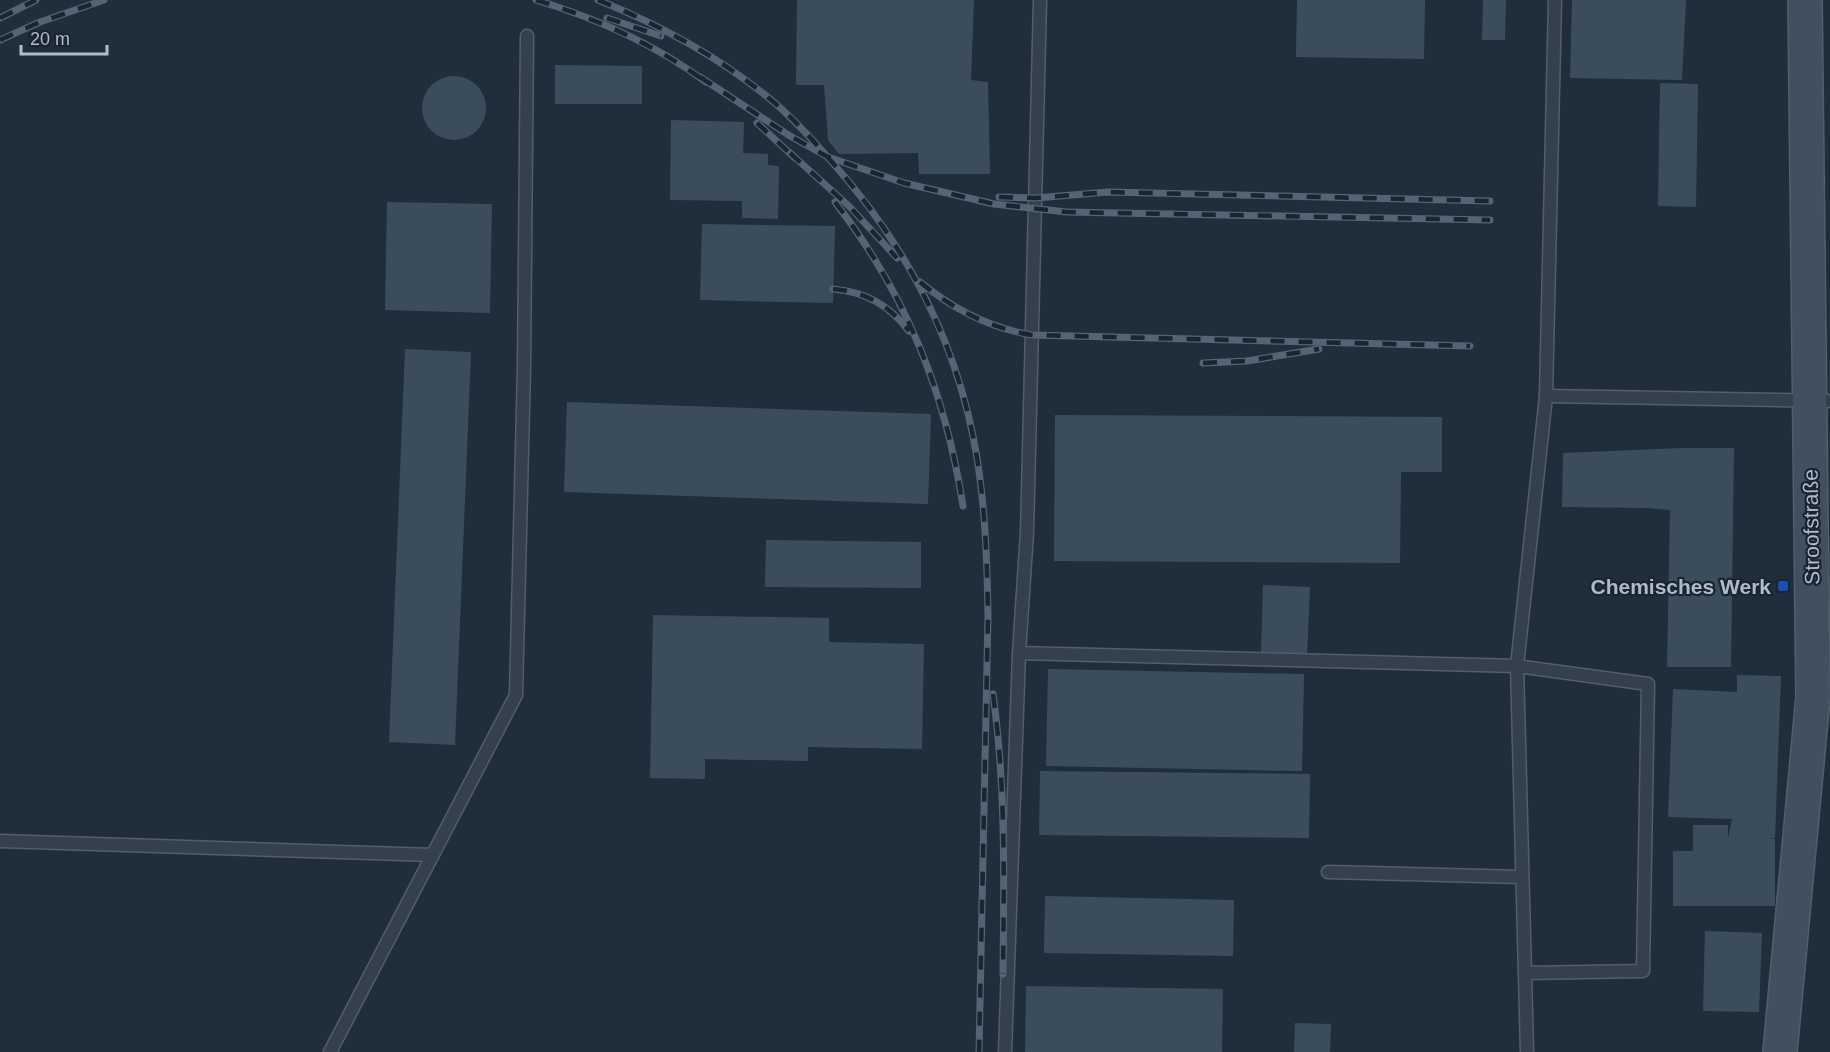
<svg xmlns="http://www.w3.org/2000/svg" width="1830" height="1052" viewBox="0 0 1830 1052" font-family="Helvetica,sans-serif">
<style>
.building{fill:#3b4d5c}
.lines{fill:none;stroke-linecap:round;stroke-linejoin:round}
.lane-casing{stroke:#525e6a;stroke-width:15}
.secondary-casing{stroke:#525e6a;stroke-width:36}
.lane{stroke:#34404c;stroke-width:12}
.secondary{stroke:#414f60;stroke-width:33}
.rail-casing{stroke:#556474;stroke-width:7}
.rail{stroke:#192531;stroke-width:4.5;stroke-dasharray:14;stroke-linecap:butt}
.transit-dot{fill:#1a4fb4;stroke:#192531;stroke-width:2}
.labels{text-anchor:middle;dominant-baseline:central;stroke-width:4.5;stroke-linejoin:round;paint-order:stroke}
.street-label{font-size:21px;fill:#afbbc8;stroke:#192531}
.poi-label{font-size:21px;font-weight:bold;fill:#afbbc8;stroke:#192531;text-anchor:end}
</style>
<rect width="100%" height="100%" fill="#202e3c"/>
<g class="building">
<path d="M797,0H974L971,80L988,82L990,174H919L918,153L839,154L828,140L824,85H796Z"/>
<path d="M1297,0H1425L1424,59L1296,57Z"/>
<path d="M1483,0H1506L1505,40H1482Z"/>
<path d="M1572,0H1686L1682,80L1570,78Z"/>
<path d="M555,65L642,66V104H555Z"/>
<circle cx="454" cy="108" r="32"/>
<path d="M1660,83L1698,84L1696,207L1658,206Z"/>
<path d="M671,120L744,122L743,153L768,154V165L779,166L778,219L742,218V201L670,200Z"/>
<path d="M387,202L492,204L490,313L385,310Z"/>
<path d="M702,224L835,226L833,303L700,300Z"/>
<path d="M405,349L471,352L455,745L389,742Z"/>
<path d="M567,402L931,414L928,504L564,492Z"/>
<path d="M1055,415L1442,417V472H1401L1400,563L1054,561Z"/>
<path d="M1682,448H1734L1731,667H1667L1670,510L1647,508L1562,507L1563,453Z"/>
<path d="M766,540L921,542V588L765,587Z"/>
<path d="M1263,585L1310,587L1307,656L1261,654Z"/>
<path d="M653,615L829,618V642L924,644L922,749L808,747V761L705,759V779L650,778Z"/>
<path d="M1048,669L1304,674L1302,771L1046,766Z"/>
<path d="M1737,675L1781,676L1775,838H1768L1775,839V906H1673V851H1693V825H1728V839L1732,819L1668,817L1673,689L1737,692Z"/>
<path d="M1040,771L1310,774L1309,838L1039,835Z"/>
<path d="M1045,896L1234,900L1233,956L1044,953Z"/>
<path d="M1705,931L1762,933L1759,1012L1703,1011Z"/>
<path d="M1026,986L1223,989L1222,1052H1025Z"/>
<path d="M1295,1023L1331,1024L1330,1052H1294Z"/>
</g>
<g class="lines">
<g class="lane-casing">
<g id="lane">
<path d="M1546,396L1830,401"/>
<path d="M1019,653L1517,666L1648,684L1643,971L1525,973"/>
<path d="M0,841L433,855"/>
<path d="M1328,872L1522,877"/>
<path d="M330,1052L516,695L524,367L527,36"/>
<path d="M1005,1052L1019,653L1027,532L1040,0"/>
<path d="M1527,1052L1517,666L1546,396L1555,0"/>
</g>
</g>
<g class="secondary-casing">
<path id="secondary" d="M1780,1052L1813,697L1805,0"/>
</g>
<use href="#lane" class="lane"/>
<use href="#secondary" class="secondary"/>
<g class="rail-casing">
<g id="rail">
<path d="M536,0C595,18 656,45 706,82"/>
<path d="M598,0C660,25 719,57 770,99C793,118 812,139 831,161C901,239 952,332 973,436C985,495 987,556 988,616L979,1052"/>
<path d="M0,18L36,0"/>
<path d="M607,18L661,36"/>
<path d="M0,40L40,22L104,0"/>
<path d="M700,77L790,136L828,157L904,183L994,204L1067,212L1490,220"/>
<path d="M757,123L795,158"/>
<path d="M790,153L850,207L897,258"/>
<path d="M999,197L1036,198L1108,192L1490,201"/>
<path d="M835,202C906,294 945,391 963,506"/>
<path d="M920,282C953,309 989,328 1032,335L1470,346"/>
<path d="M833,289C866,292 889,305 909,331"/>
<path d="M1203,363L1247,361L1319,349"/>
<path d="M993,694C1006,787 1004,880 1003,974"/>
</g>
</g>
<use href="#rail" class="rail"/>
</g>
<rect class="transit-dot" x="1777" y="580" width="12" height="12" rx="3"/>
<g class="labels">
<g class="street-label">
<text transform="translate(1811 527) rotate(-91)">Stroofstraße</text>
</g>
<g class="poi-label">
<text x="1771" y="586">Chemisches Werk</text>
</g>
</g>
<path d="M21 45v9h86v-9" fill="none" stroke="#afbbc8" stroke-width="3"/>
<text x="30" y="45" font-size="18" fill="#afbbc8" stroke="#192531" stroke-width="4.5" paint-order="stroke">20 m</text>
</svg>
